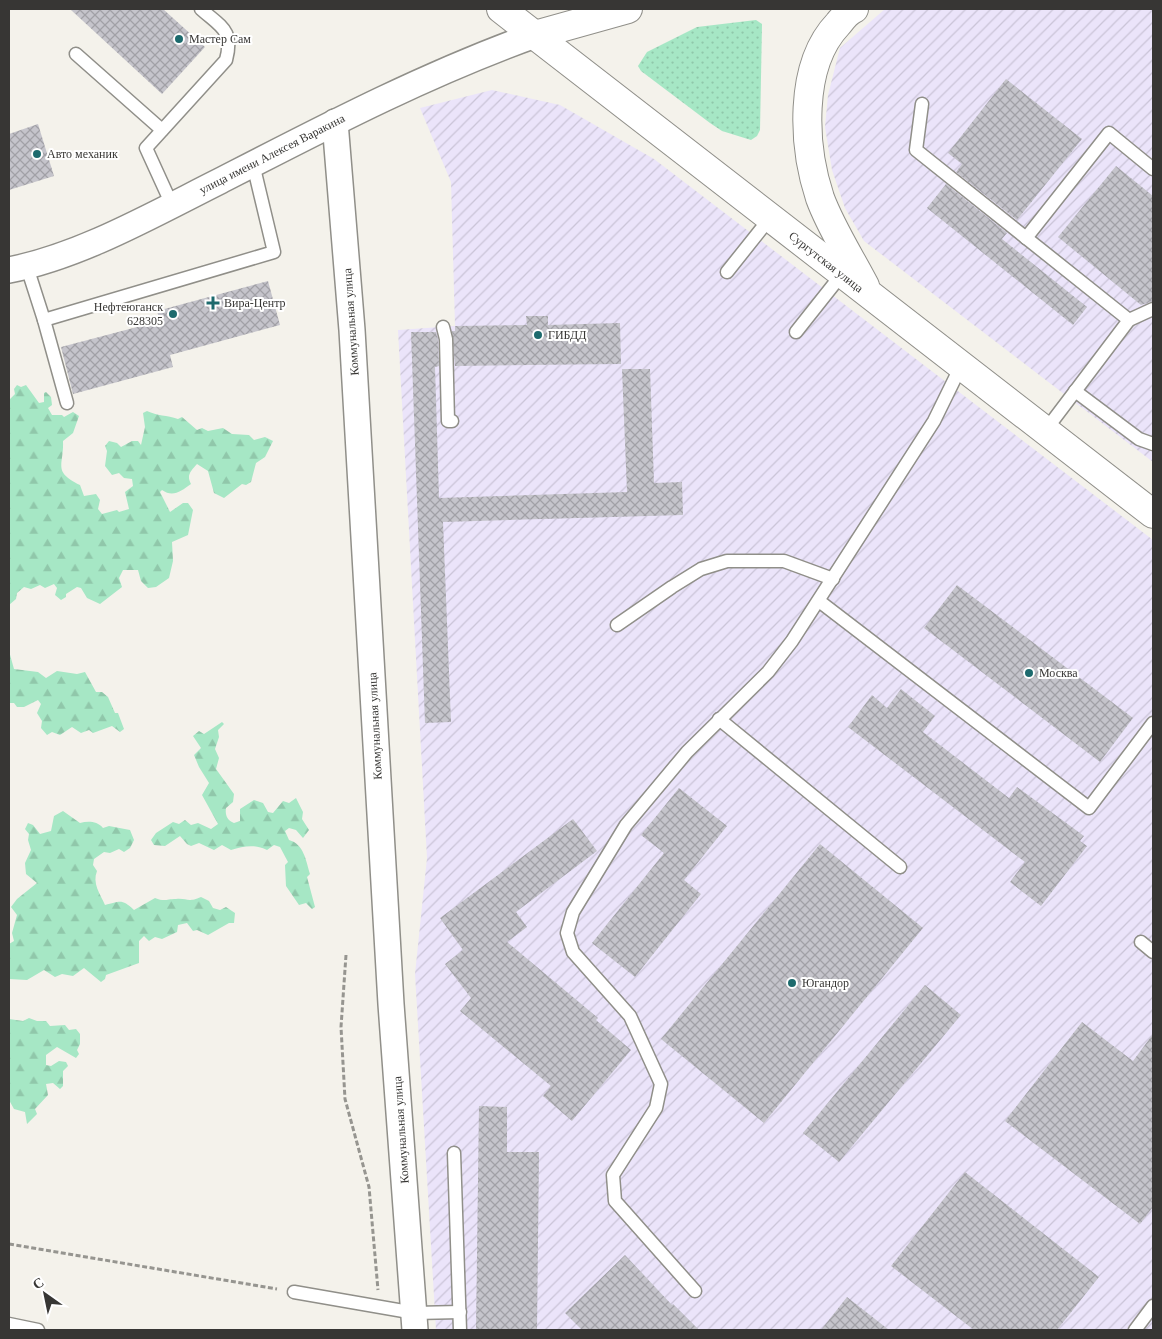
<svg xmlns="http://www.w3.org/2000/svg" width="1162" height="1339" viewBox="0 0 1162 1339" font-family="'Times New Roman',serif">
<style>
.industrial{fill:url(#industrial-furrows)}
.grass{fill:url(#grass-dots)}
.forest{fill:url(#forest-firs)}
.building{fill:url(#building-cross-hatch)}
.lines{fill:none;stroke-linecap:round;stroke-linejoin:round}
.service-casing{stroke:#908f89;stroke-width:15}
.minor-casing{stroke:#908f89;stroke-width:28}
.secondary-casing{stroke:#908f89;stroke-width:30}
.path{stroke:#969590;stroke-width:3;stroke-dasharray:5 2.5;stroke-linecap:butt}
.service{stroke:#fff;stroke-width:12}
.minor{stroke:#fff;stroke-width:25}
.secondary{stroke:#fff;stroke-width:28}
.poi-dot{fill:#1d6a6d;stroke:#fff;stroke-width:2}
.labels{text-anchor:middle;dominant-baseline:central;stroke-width:4;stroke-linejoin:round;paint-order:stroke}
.poi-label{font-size:12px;fill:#373634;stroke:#fff;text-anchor:start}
.street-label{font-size:12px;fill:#373634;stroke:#fff}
</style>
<defs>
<pattern id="industrial-furrows" width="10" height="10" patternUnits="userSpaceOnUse" patternTransform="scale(1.25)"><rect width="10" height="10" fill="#ebe4fa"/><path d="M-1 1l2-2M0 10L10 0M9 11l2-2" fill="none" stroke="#cac4d7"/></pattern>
<pattern id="grass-dots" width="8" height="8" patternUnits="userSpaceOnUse" patternTransform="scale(1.25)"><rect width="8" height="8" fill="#a6e7c5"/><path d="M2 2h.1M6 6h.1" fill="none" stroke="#90c7aa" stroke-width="1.8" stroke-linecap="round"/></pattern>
<pattern id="forest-firs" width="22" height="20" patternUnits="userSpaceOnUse" patternTransform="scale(1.25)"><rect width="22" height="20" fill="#a6e7c5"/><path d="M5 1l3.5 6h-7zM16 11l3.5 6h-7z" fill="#90c7aa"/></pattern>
<pattern id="building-cross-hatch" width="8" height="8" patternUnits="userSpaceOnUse" patternTransform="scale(1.25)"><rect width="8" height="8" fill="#c5c4cb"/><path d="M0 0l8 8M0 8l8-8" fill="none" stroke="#a1a0a6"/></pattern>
</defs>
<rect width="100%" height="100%" fill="#f4f2eb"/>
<g class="industrial">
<path d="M885,9H1153V462L864,241L845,208L832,170L825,127L828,95L840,48Z"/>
<path d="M492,90L560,105L654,159L1153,540V1330H436L415,974L427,858L398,330L455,326L451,182L420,108Z"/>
</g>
<path class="grass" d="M756,20L762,24L760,130L757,136L751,140L722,131L710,123L641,71L638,66L647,52L697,27Z"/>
<g class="forest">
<path d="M17,385L21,387L26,385L39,403L44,402V393L46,392L51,397L52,405L48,408L52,415H62L64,417L73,412L79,416L73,433L63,441C64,466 52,471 80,485L84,496L96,494L100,500L98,509L102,514L117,510L119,512L129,509L125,492L133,486L132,479L124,478L119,473L112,475L105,466L107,451L105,446L109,441L117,443L121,447L132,441H138L141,445L145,427L143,413L147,411C157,416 167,415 178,419L182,417L197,430L202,428L208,431L223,428L232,434L249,435L254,440L265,437L273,441L265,457L256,463L251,482L246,485L242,484L224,498L214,493L208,471L197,464C191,471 186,475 191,484C181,491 173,498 162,490L160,492L170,512L183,503H188L193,510L188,535L172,542L173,561L169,578L156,587L148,588L141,581L138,570H123L119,578L122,587L100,604L87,598L81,588L77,587L66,594V597L61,600L55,595L57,588L54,584L45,588L40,585L31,589L24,587L17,593L16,599L9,605V400L15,394L14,389Z"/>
<path d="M9,651L14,669L38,672L46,678L57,671L77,674L85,672L96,692H102L108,697L115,713H118L124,729L120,732L112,726L93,733L89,730L81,733L72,727L60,735L52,732L47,735L41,728L42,721L37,713L41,704L38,700L24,707H17L14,703H9Z"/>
<path d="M222,722L224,724L218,730L219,737L215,749L219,758L216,769L234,794L233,802L226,808C225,815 227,820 234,823L240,821V809L254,800L263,803L268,812L273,813L283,801L289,803L296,798L303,812L302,819L309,830L303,838L296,830L289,828L285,831L289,840C304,844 306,861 310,874L307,877L315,907L312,909L306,903L299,905L286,886L285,865L288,862L280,847L274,845L267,850C255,844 244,846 231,850L222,845L214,850L199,843L191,846L187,844L180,836L165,846L154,845L151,840L156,833L173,822L179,824L185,820L191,825L198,823L211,829L218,824L202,795L209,783L199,767L194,755L201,748L193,736L199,731L204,734Z"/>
<path d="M63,811L80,823C88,821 97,821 103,828L109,826L130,830L134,840L130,848L124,852L119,849L110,853L104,852L94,859L93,865L97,871C92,883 100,894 105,905C121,901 122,899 134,910L155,898C165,902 166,899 176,899C188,898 187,903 201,897L209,901L213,908L220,910L226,907L235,913L234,923H229L208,935L197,930L193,931L187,923L178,925L177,932L162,939L155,937L149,941L144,936L139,941V963L106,975L105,979L101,982L84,968L73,976L62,974L55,977L44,970L27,980L9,979V944L14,941L12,933L17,915L11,907L17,899L37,883L26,874L25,863L31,850L28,840L29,834L25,829L28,823L33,825L40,834L51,831L54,816Z"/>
<path d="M29,1018L37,1021H46L50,1026L65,1025L69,1030L76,1029L80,1034V1044L77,1050L79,1054L76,1058L57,1047L46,1055V1065L51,1066L59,1061L66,1062L68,1066L63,1071V1086L60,1089L53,1083L46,1084L48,1095L35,1109L37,1114L27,1124L25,1112L14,1109L9,1100V1019L23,1021Z"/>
</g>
<g class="building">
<path d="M70,9H163L205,47L162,94Z"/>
<path d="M1006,79L1082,139L1017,220L956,172L962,164L948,153Z"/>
<path d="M38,124L54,176L9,190V134Z"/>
<path d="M1116,166L1153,196V301L1141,305L1058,237Z"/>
<path d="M946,184L1007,233L1002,239L1087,307L1073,325L927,208Z"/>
<path d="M268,281L280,325L170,355L173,367L73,394L61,347L160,321L157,311Z"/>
<path d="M526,316H548V325L620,323L621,364L455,366L452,331H455V326L527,325Z"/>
<path d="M411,332H436L438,340L439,366L435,367L439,498L627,492L622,369H650L654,483L682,482L683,515L443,522L451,722L425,723Z"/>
<path d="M957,585L1133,718L1100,762L924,628Z"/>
<path d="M901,689L935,716L923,732L1009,798L1017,787L1084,836L1080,841L1087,846L1041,906L1010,882L1025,862L848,727L872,695L887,708Z"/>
<path d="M679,788L727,826L684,880L701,894L635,977L592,943L664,853L641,835Z"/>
<path d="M573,819L597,851L516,912L527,927L507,942L598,1018L596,1020L631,1050L572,1121L543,1096L551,1086L460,1011L471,998L445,964L463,950L440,918Z"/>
<path d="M820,844L923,928L764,1123L661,1039Z"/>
<path d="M925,985L961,1015L839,1162L803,1133Z"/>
<path d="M1082,1022L1133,1061L1153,1034V1207L1140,1224L1005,1121Z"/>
<path d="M479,1106L507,1107V1152H539L537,1330H476Z"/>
<path d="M965,1172L1099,1277L1057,1330H974L891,1266Z"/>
<path d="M625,1255L672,1305L673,1304L699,1330H582L565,1313Z"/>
<path d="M847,1297L889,1330H821Z"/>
</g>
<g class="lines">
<g class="service-casing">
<g id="service">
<path d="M76,54L162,130"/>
<path d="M922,104L916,150L1129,320L1045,431"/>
<path d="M172,205L146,148L226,60C234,30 221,27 201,9"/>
<path d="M1026,238L1109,133L1153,169"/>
<path d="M27,267L44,320L274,252L253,164"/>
<path d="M727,272L770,218"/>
<path d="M44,320L67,403"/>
<path d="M1129,320L1153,309"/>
<path d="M443,327L446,339L448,421H452"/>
<path d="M796,332L842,274"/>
<path d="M1075,391L1139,439L1153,444"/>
<path d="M819,601L1089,808L1153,723"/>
<path d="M617,625L672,587L701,569L727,561H784L833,579"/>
<path d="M719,719L900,867"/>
<path d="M1141,942L1153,952"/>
<path d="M454,1153L460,1330"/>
<path d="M695,1291L615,1201L613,1175L656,1108L661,1084L630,1016L573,952L567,933L573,912L626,825L687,752L768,672L792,641L934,421L961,366"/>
<path d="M294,1292L415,1313L460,1312"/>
<path d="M9,1324L38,1330"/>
<path d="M1135,1330L1153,1306"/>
</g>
</g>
<g class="minor-casing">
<g id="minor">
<path d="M335,122L352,330L391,1004L415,1330"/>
<path d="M9,270C81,256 154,214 220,181C323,128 426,74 535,35"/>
</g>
</g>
<g class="secondary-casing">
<g id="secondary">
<path d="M501,9L1153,514"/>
<path d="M854,9C847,12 843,18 838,24C798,66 803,147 820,198C831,228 850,257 865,286"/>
<path d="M535,35L628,9"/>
</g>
</g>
<g class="path">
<path d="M346,955L341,1027L345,1099L369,1187L378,1290"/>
<path d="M9,1244L277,1289"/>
</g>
<use href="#service" class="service"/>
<use href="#minor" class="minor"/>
<use href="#secondary" class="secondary"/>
</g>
<g class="poi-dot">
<circle cx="179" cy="39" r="5"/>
<circle cx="37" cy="154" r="5"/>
<path d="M210.5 295.5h5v5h5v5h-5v5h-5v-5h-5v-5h5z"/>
<circle cx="173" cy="314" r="5"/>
<circle cx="538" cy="335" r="5"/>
<circle cx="1029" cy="673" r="5"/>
<circle cx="792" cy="983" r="5"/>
</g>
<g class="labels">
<g class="poi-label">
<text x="189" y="39">Мастер Сам</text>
<text x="47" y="154">Авто механик</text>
<text x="224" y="303">Вира-Центр</text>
<text x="163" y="307" text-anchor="end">Нефтеюганск<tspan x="163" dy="14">628305</tspan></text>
<text x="548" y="335">ГИБДД</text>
<text x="1039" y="673">Москва</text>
<text x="802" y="983">Югандор</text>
</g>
<g class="street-label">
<text transform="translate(272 154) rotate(-27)">улица имени Алексея Варакина</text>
<text transform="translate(826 262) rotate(38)">Сургутская улица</text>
<text transform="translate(351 322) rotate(-94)">Коммунальная улица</text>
<text transform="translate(375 726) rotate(-93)">Коммунальная улица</text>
<text transform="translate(401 1130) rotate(-94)">Коммунальная улица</text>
</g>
</g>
<rect width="1162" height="1339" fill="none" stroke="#373634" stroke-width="20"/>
<g transform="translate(45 1294) rotate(327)" stroke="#ffffff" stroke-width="4" paint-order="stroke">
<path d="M0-4L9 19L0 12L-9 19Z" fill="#373634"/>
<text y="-8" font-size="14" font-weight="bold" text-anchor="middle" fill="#373634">С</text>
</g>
</svg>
